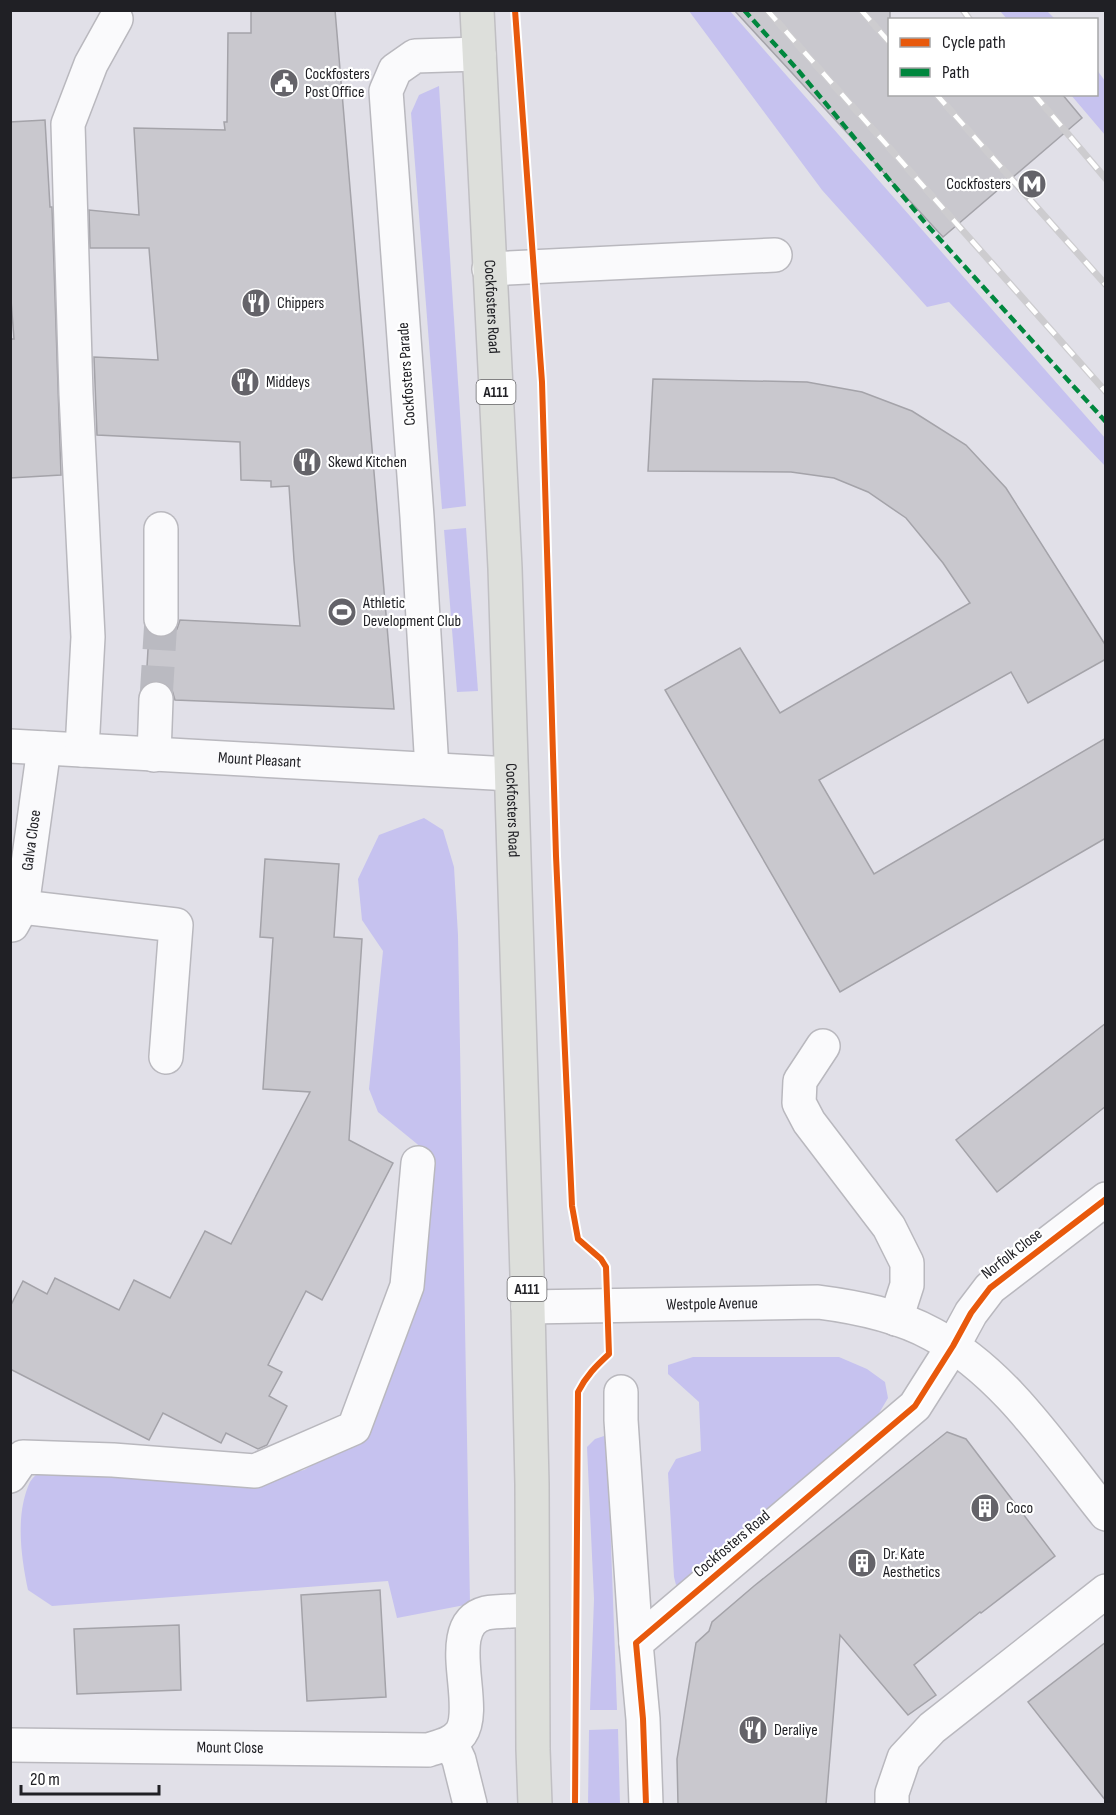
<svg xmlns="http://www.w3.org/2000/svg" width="1116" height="1815" viewBox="0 0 1116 1815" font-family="'Sofia Sans Condensed',sans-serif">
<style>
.green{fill:#c6c2ef}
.building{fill:#c9c8ce;stroke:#a4a3a9;stroke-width:1.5}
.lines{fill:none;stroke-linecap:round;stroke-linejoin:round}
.minor-tunnel{stroke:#babac1;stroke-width:33;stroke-dasharray:33 16;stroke-linecap:butt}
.minor-casing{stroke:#b9b8be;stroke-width:36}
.major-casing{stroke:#c0bfc3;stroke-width:36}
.minor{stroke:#fafafc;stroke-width:33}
.major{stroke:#dddfdb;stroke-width:33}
.rail-casing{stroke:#cdcccf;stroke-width:7}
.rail{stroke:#fff;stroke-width:4.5;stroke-dasharray:14;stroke-linecap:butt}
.quiet{stroke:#00873e;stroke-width:4.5;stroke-dasharray:9 4.5;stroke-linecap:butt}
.cycleway-casing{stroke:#fff;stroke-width:10}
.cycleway{stroke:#e8590c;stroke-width:6}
.labels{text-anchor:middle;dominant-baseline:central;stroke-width:4.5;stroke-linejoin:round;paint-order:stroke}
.shield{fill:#fff;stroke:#636366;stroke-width:1.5}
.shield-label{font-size:15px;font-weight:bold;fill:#202025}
.poi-label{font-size:16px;fill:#202025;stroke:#fff;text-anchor:start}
.street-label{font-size:16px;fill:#202025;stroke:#fff}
</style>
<rect width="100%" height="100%" fill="#e1e0e8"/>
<g class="green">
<path d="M689,11H730L1105,438V466L949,302L927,307L822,190Z"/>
<path d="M1000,11H1047L1055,19H1007Z"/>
<path d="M1097,70L1105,81V135L1071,95L1096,94Z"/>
<path d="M439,86L466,506L442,509L411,113L419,95Z"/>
<path d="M466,528L478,691L457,692L444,530Z"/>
<path d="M424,818L443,830L454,867L458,935L470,1604L397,1618L388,1581L52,1606L28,1590C21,1557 15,1514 30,1482C33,1477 39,1472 43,1468L236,1484L304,1470L369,1431L393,1370L426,1269L433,1157L378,1112L369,1089L383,951L362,920L358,879L379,835Z"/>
<path d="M693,1357H839L867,1369L885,1382L888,1398L872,1425L688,1581L676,1585L674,1577L668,1473L676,1459L701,1451L699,1402L668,1374V1365Z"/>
<path d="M607,1435L617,1710H590L594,1599L587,1447L595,1439Z"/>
<path d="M618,1729L620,1804H588L589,1730Z"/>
</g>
<g class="building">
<path d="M251,10H335L394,709L175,700L172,690L165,683L156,680L146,684L149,632L152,635L160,638L170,635L177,629L180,620L300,626L294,560L289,486L271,487V481L241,480L240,442L97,435L94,357L158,360L149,248H90L89,210L139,215L134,128L225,130L224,122H227L228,33H251Z"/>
<path d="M734,10H890V94H1062L1082,118L943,237Z"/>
<path d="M45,120L50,207H52L61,475L10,478V339H14L10,287V122Z"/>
<path d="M653,379L807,382L862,392L912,411L966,445L1006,488L1106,646V659L1028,703L1011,672L819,780L874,874L1106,738V838L840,992L665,690L740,648L780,713L970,603L943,563L906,518L868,492L834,478L791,472L648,471Z"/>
<path d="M265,859L339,864L334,937L362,939L349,1140L393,1163L322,1300L306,1291L268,1365L282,1372L269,1396L287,1406L267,1445L258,1449L226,1433L221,1443L163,1413L149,1440L10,1369V1307L23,1281L47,1294L55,1278L119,1310L134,1280L170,1298L205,1231L231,1244L310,1092L263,1089L273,938L260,937Z"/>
<path d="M1106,1023V1106L997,1192L956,1140Z"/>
<path d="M947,1432L966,1439L1055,1556L981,1613L980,1612L914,1665L936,1695L908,1715L840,1635L826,1804H678L677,1759L696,1643L709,1631L712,1622L754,1586Z"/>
<path d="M380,1590L386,1697L307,1701L301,1595Z"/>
<path d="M179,1625L181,1690L77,1694L74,1629Z"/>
<path d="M1106,1642V1801L1028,1702Z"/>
</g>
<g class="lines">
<path class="minor-tunnel" d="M156,699L161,619"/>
<g class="minor-casing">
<g id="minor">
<path d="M489,269L775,255"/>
<path d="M161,619V529"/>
<path id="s1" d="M10,746L511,774"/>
<path d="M82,750L88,637L76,394L68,124L91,64L116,19"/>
<path d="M154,755L156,699"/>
<path d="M432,769L417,517L386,91L395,70L415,56L479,54"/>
<path d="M22,907L176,925L166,1057"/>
<path id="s2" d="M12,925L22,907L44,748"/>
<path d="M823,1046L800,1081L799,1103L809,1122L889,1227L907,1263V1285L896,1319"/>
<path id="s3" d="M528,1307L818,1302C857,1307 897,1315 932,1334C1005,1372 1055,1451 1106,1514"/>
<path d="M621,1392V1420L636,1643"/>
<path d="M10,1476L23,1457L113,1460L255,1471L354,1428L407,1286L418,1163"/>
<path d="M451,1743L459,1760L470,1804"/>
<path id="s4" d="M10,1745L428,1750C440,1746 453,1744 461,1733C480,1705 440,1625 486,1613C497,1611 520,1611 532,1610"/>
<path d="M646,1804L643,1719L636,1643L915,1406L953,1346L971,1313L990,1288L1106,1199"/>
<path d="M892,1804V1793L904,1758L932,1728L1106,1591"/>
</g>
</g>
<g class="major-casing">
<g id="major">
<path id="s5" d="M477,10L505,568L528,1307L532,1484L533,1749L535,1804"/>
</g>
</g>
<use href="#minor" class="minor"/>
<use href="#major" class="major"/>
<g class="rail-casing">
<g id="rail">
<path d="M767,10L1106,392"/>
<path d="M861,10L890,43"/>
<path d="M963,10L970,20"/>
<path d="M936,94L1106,285"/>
<path d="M1034,94L1106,179"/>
</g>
</g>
<use href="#rail" class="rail"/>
<path class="quiet" d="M744,10L797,69L927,225L1106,422"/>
<g class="cycleway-casing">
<g id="cycleway">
<path d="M515,10L542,382L556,856L572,1206L578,1239L601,1259L606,1267L609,1354C596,1366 586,1376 578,1392L575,1804"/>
<path d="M646,1804L643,1719L636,1643L915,1406L953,1346L971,1313L990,1288L1106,1199"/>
</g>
</g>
<use href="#cycleway" class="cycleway"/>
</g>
<defs>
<g id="civic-disc" transform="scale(1.5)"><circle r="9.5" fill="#646369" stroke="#fff"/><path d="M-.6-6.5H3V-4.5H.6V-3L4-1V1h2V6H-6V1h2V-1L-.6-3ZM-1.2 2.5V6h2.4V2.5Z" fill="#fff"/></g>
<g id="metro-disc" transform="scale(1.5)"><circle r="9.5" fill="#646369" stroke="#fff"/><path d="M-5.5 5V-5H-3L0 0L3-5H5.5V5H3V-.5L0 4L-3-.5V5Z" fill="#fff"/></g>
<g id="restaurant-disc" transform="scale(1.5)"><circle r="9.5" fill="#646369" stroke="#fff"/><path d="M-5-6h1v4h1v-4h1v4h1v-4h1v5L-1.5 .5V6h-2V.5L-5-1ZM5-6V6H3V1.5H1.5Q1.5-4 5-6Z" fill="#fff"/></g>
<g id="stadium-disc" transform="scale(1.5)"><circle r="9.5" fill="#646369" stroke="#fff"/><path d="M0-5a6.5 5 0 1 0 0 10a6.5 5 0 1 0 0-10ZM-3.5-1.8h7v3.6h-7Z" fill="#fff"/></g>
<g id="building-disc" transform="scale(1.5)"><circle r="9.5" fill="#646369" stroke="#fff"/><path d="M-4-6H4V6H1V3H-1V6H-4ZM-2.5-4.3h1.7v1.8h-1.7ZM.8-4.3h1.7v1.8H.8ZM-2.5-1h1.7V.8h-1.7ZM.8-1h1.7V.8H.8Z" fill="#fff"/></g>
</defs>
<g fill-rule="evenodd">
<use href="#civic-disc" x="284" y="83"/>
<use href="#metro-disc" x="1032" y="184"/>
<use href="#restaurant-disc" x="256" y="303"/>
<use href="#restaurant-disc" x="245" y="382"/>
<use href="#restaurant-disc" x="307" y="462"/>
<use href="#stadium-disc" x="342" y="612"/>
<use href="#building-disc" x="985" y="1508"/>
<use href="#building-disc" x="862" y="1563"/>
<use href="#restaurant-disc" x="753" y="1730"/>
</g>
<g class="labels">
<g class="shield">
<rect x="476.5" y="380" width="39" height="24" rx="4.5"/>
<rect x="507.5" y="1277" width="39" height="24" rx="4.5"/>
</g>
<g class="shield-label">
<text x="496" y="392">A111</text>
<text x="527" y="1289">A111</text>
</g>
<g class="poi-label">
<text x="305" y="74">Cockfosters<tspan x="305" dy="18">Post Office</tspan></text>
<text x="1011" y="184" text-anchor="end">Cockfosters</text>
<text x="277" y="303">Chippers</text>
<text x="266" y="382">Middeys</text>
<text x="328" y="462">Skewd Kitchen</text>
<text x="363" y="603">Athletic<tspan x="363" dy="18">Development Club</tspan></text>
<text x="1006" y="1508">Coco</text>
<text x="883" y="1554">Dr. Kate<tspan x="883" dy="18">Aesthetics</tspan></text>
<text x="774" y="1730">Deraliye</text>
</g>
<g class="street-label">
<text stroke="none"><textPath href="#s5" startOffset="297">Cockfosters Road</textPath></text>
<text transform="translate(407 374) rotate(-94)">Cockfosters Parade</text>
<text stroke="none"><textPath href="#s1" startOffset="250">Mount Pleasant</textPath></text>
<text stroke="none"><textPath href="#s5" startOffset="801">Cockfosters Road</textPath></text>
<text stroke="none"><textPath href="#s2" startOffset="88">Galva Close</textPath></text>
<text transform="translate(1012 1254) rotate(-38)">Norfolk Close</text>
<text stroke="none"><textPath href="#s3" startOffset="184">Westpole Avenue</textPath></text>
<text transform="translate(732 1544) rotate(-40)">Cockfosters Road</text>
<text stroke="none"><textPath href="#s4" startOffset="220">Mount Close</textPath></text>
</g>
</g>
<rect width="1116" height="1815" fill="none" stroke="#202025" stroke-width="24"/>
<rect x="888" y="18" width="210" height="78" fill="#ffffff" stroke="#a6a6a8" stroke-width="1.5"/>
<rect x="900" y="38" width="30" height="9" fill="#e8590c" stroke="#a6a6a8" stroke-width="1.5"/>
<text x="942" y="48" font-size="18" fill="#202025">Cycle path</text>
<rect x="900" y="68" width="30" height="9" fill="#00873e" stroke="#a6a6a8" stroke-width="1.5"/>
<text x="942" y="78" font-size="18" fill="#202025">Path</text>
<path d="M21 1785v9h138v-9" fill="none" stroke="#202025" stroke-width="3"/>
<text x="30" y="1785" font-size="18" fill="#202025" stroke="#ffffff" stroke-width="4.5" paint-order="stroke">20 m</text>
</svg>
